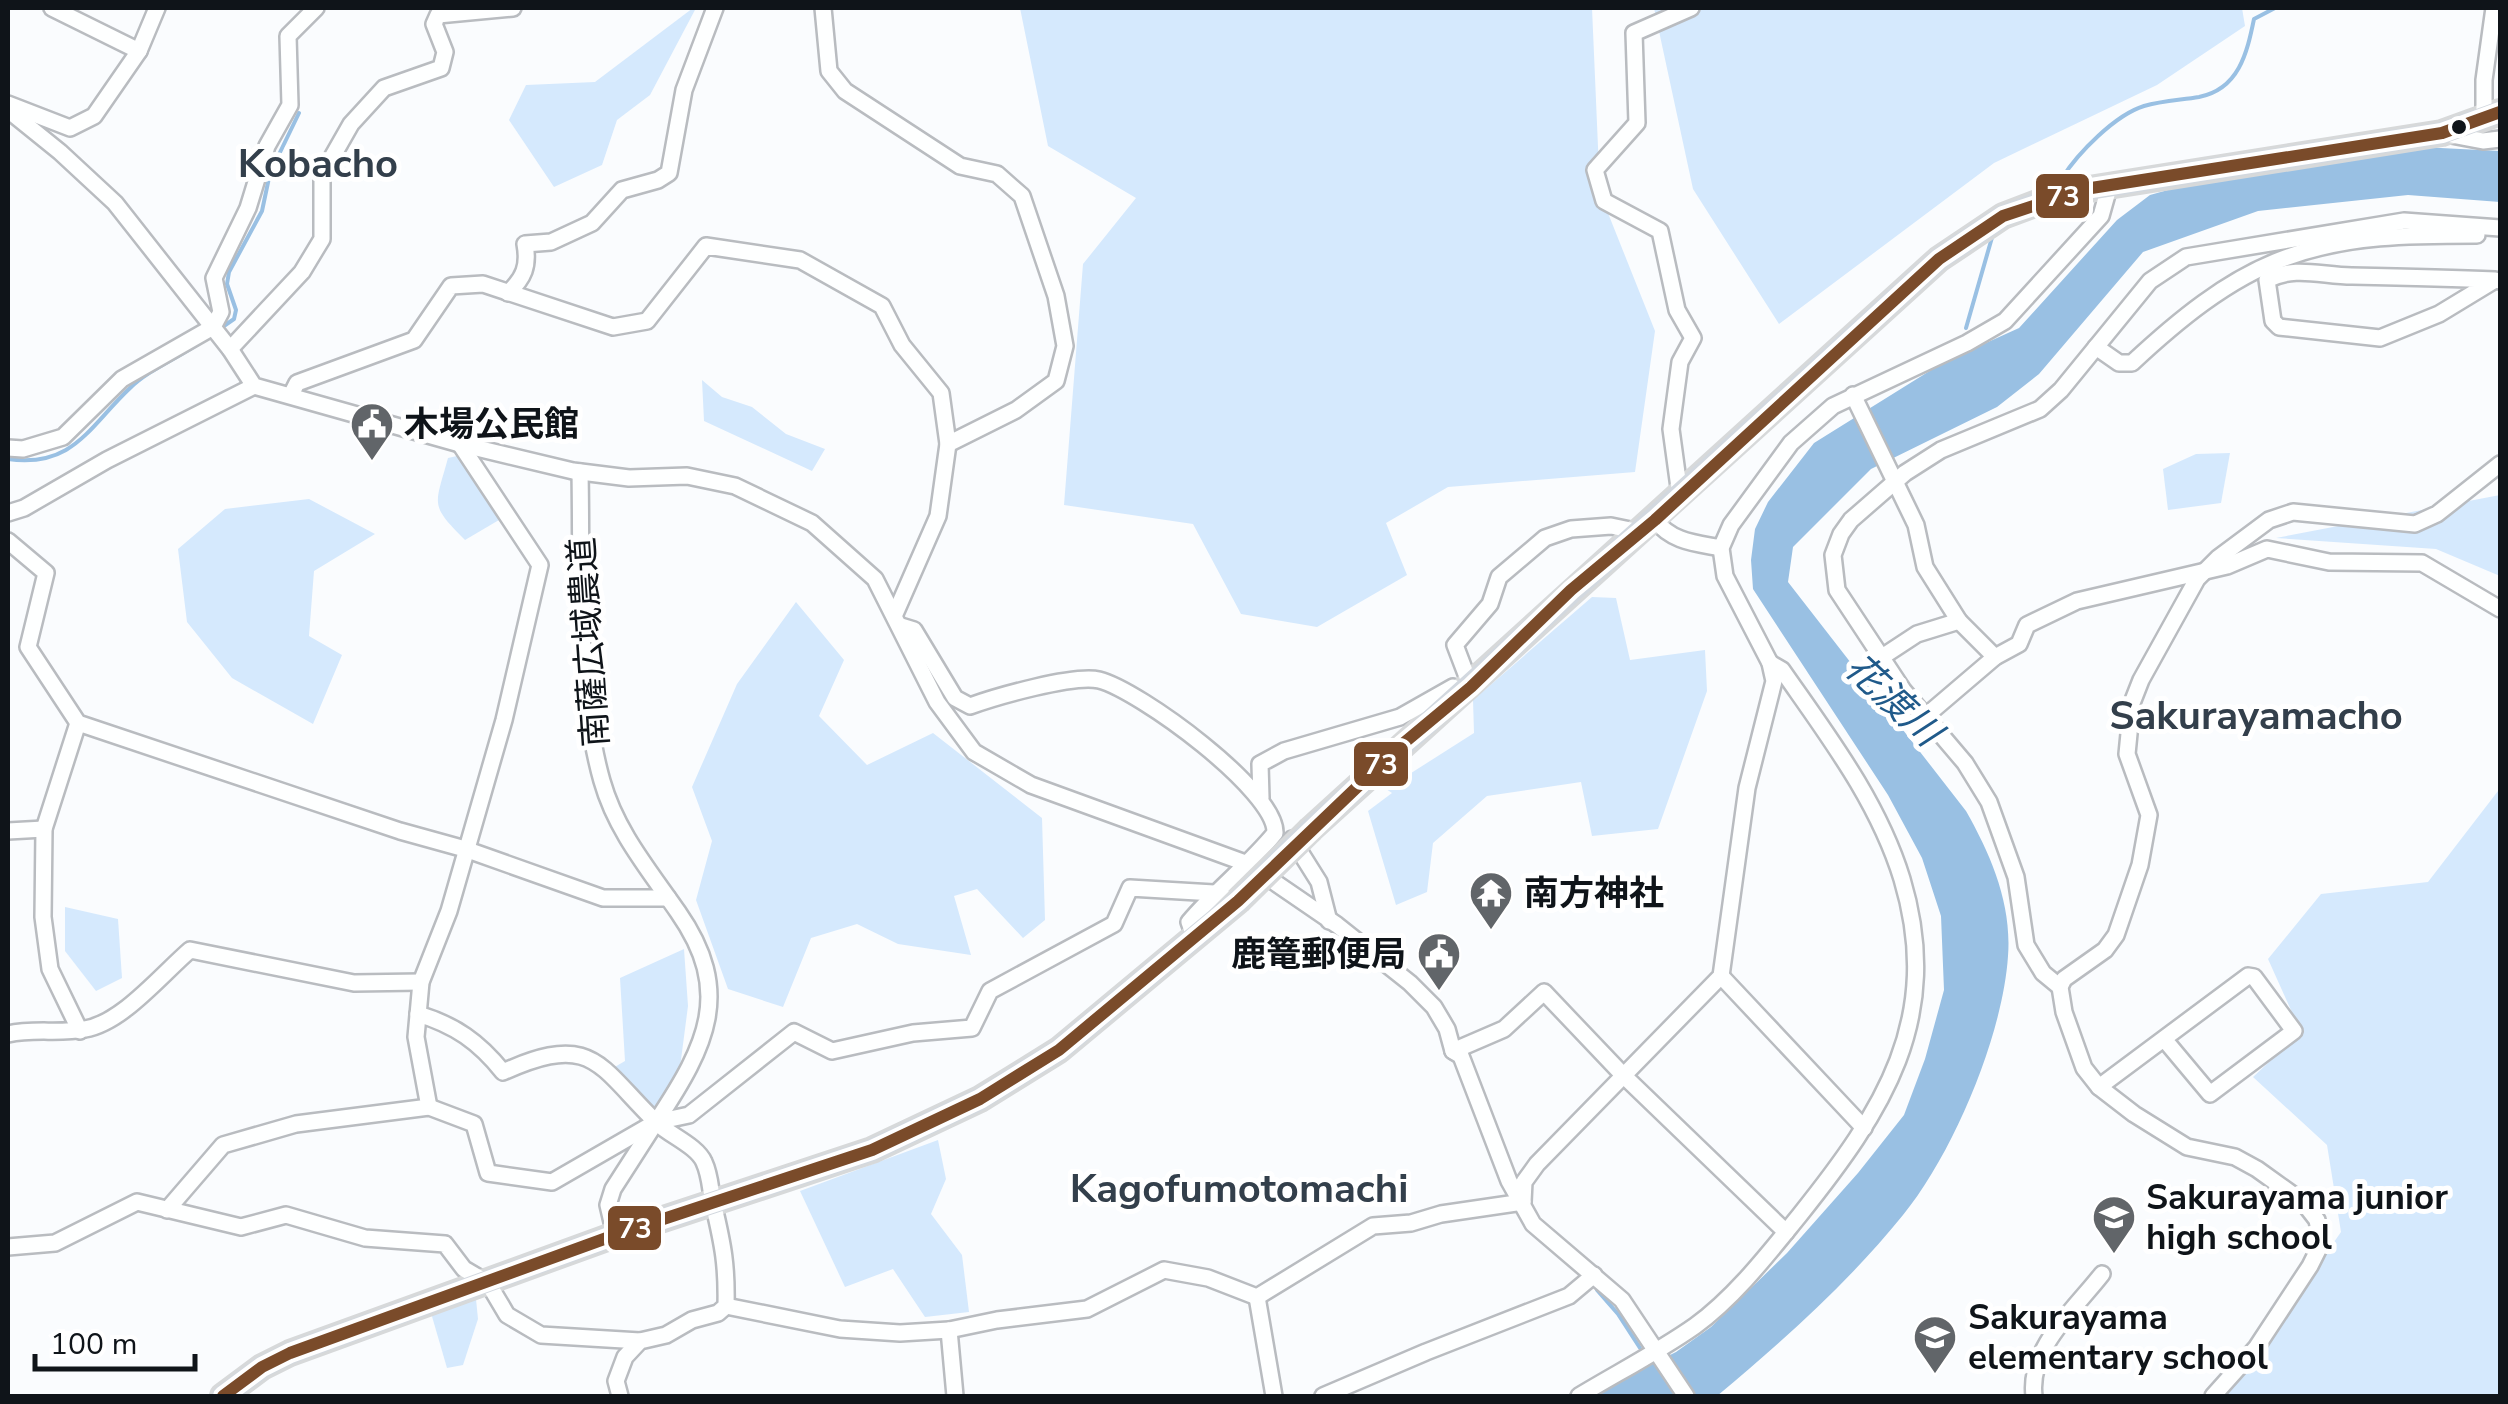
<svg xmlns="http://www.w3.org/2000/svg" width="2508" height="1404" viewBox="0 0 2508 1404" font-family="'Nunito Sans','Noto Sans JP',sans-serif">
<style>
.green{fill:#d5e9fd}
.water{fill:#99c0e3}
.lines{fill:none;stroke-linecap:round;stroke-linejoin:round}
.stream{stroke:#99c0e3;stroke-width:4}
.minor-casing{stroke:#b9bcc0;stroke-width:20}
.highway-casing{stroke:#d7d9da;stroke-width:28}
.minor{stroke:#feffff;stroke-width:15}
.highway{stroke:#d2d8df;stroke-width:22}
.highway-bridge-casing{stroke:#d7d9da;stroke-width:28;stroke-linecap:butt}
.highway-bridge{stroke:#d2d8df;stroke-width:22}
.bus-1-casing{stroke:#fff;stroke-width:20}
.bus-1{stroke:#7a4b2a;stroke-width:12}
.bus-dot{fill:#0f1419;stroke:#fff;stroke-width:4}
.labels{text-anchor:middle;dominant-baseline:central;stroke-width:10;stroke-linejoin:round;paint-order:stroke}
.poi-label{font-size:35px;font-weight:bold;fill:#0f1419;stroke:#fff;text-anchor:start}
.street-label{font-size:35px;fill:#0f1419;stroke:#fff}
.water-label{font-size:38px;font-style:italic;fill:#205a8a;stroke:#fff}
.quarter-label{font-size:40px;font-weight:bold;fill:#333f4b;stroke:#fff}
.line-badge{stroke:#fff;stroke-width:4}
.badge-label{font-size:28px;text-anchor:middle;font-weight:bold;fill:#fff}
</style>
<rect width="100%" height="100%" fill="#fafcfe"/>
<g class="green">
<path d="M693,8H696L650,95L617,120L602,165L554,187L509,120L526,85L595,82Z"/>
<path d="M1020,8H1592L1600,193L1655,331L1635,472L1448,487L1386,523L1407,575L1317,627L1241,614L1193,524L1064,505L1083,264L1136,198L1048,146Z"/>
<path d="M1654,8H2242L2245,26L2157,85L1994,163L1779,324L1693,189Z"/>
<path d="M702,380L722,397L752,407L786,434L825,449L812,471L704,421Z"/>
<path d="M2230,453L2221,503L2168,510L2163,469L2196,454Z"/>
<path d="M457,456L499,520L465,540C429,504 435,506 448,458Z"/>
<path d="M2500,495V576L2436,549L2276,538Z"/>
<path d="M309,499L375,534L314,571L309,636L342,655L313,724L232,678L187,622L178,549L225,509Z"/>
<path d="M1592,597L1616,598L1630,660L1705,650L1707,691L1658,829L1592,836L1581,782L1487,796L1433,843L1427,892L1396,905L1368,811L1392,793L1386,789L1474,733L1473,700Z"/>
<path d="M796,602L844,660L819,716L867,765L933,733L1042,818L1045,920L1023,938L977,889L954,896L971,955L898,944L857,924L811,938L783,1007L728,989L696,900L712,841L692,787L737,684Z"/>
<path d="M2498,791L2500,794V1396H2226L2341,1232L2327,1145L2253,1077L2298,1035L2299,1028L2268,959L2321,894L2428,882Z"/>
<path d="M65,907L118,919L122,978L96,991L65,951Z"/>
<path d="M684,949L688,1006L679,1075L656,1109L613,1068L625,1061L620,978Z"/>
<path d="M938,1140L946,1179L931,1214L962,1255L969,1312L925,1317L893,1269L845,1287L800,1191Z"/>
<path d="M476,1299L478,1319L463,1365L447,1368L431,1313Z"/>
</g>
<path class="water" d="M2421,147L2500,151V202L2408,195L2258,211L2143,252L2039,374L1997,407L1871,469L1793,547L1788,582L1966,811C1991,855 2012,904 2008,956C2003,1035 1953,1154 1903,1215C1849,1282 1783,1341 1717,1396H1598L1626,1377L1676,1352L1711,1327L1787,1253L1858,1173L1904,1115L1925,1059L1944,990L1941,916L1922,858L1888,795L1753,589L1751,560L1755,529L1768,502L1814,443L1944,362L2019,328L2117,220L2150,195L2200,181Z"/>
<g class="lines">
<g class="stream">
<path d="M2062,178C2078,153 2115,115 2144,106C2162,101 2181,100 2199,97C2239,89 2247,53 2254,19L2275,8"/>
<path d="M221,328L234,319L236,310L227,284L229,272L262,211L270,173L299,113"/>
<path d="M1966,328L1993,234"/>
<path d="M8,459C73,468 89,427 129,389C148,370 178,358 201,342"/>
<path d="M1597,1290L1618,1314L1640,1348"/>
</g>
<g class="minor-casing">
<g id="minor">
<path d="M52,8L139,51"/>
<path d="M823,8L829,71L845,91L960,166L997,174L1022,196L1056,296L1065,346L1056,381L1016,410L948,444"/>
<path d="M8,104L70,128L94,116L139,51L157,8"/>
<path d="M8,110L60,152L115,203L230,349L254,386L460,444L573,471L629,478L687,476L735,486L812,523L875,579L937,702L974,752L1031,785L1248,864L1337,925L1410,983L1434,1007L1447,1029L1453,1051L1461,1056L1509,1181L1533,1224L1622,1300L1686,1396"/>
<path d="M2484,117V80L2494,8"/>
<path d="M2446,134L2483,141L2500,139"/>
<path d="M2495,280L2439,314L2380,338L2279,327L2273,321L2267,280C2295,265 2322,276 2352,276C2400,277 2447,278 2495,280L2500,281"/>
<path d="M508,293C524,278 529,266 525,244L551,242L592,223L622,190L658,180L669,173L684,90L715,8"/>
<path d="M2096,347L2119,363H2132C2176,322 2227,279 2285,258C2346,235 2413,235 2477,235"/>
<path d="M230,349L302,272L322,239V175L351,124L384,88L441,68L445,52L434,24L438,15L513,8"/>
<path d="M291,395L297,383L414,340L451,286L483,284L613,327L647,321L706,246L800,260L882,306L902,345L941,393L948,444L938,516L895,614"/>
<path d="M1853,395L1916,525L1925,567L1959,621L1995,657"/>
<path d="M8,448L23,449L63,437L122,379L213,327L221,312L214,278L248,208L267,146L290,105L288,36L316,8"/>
<path d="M580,472C582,568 576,690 602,781C616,831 649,870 678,912C734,992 706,1046 658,1119C643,1142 628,1166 613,1189L608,1205L615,1235"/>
<path d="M1680,495L1671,429L1680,362L1693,338L1677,310L1660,231L1604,201L1595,170L1637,123L1634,33L1691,8"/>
<path d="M8,513L24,508L107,460L254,386"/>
<path d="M1655,520C1672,542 1695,543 1721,548"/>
<path d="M8,541L46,573L28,647L78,723L400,831L465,849L603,898H668"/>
<path d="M901,626L914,630L955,698L970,706C995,697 1074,674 1099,680C1139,690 1277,791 1275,833C1249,865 1216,890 1189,922L1195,939"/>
<path d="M1882,657L1917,634L1959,621"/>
<path d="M1471,687L1455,645L1490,604L1499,577L1545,538L1571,529L1611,526L1640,532"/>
<path d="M1927,715L1995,657L2019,644L2027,625L2077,601L2227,566L2267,549L2329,562L2422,563L2500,609"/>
<path d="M78,723L44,829L43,917L50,969L80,1031"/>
<path d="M1261,798L1260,764L1284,751L1400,717L1453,687L1464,692"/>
<path d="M8,831L44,829"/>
<path d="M1292,839L1319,882L1329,921"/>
<path d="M1721,976L1864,1128"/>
<path d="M2060,987L2043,973L2026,945L2016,877L1989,802L1965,763L1903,690L1837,590L1833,555L1841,534L1851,520L1905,473L1941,450L2040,409L2061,390L2150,281L2186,257L2404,221L2500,228"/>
<path d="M418,1014C455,1025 479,1042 503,1072C594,1031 598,1066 657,1123C671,1136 697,1146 704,1162C711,1177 710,1191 714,1207C723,1245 727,1266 726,1306L718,1313L692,1320L666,1335L640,1341L625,1357L616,1381L620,1396"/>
<path d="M8,1034C34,1028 59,1034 85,1029C122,1023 161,975 190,950L354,983L421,982"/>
<path d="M1453,1051L1504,1029L1544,992L1623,1075L1786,1232"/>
<path d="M2099,1087L2248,976L2254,977L2294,1031L2210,1094L2164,1039"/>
<path d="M429,1107L416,1037L421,982L449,911L504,720L540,565L460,444"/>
<path d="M1523,1202L1524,1182L1537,1164L1721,976L1747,788L1774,681L1770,663L1725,576L1721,548L1731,525L1791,443L1833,406L1967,343L2005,321L2101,216L2110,184"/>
<path d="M167,1210L223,1145L296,1124L429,1107L474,1124L488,1173L552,1182L656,1122L689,1115L794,1032L832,1051L913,1033L972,1028L990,991L1114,924L1130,888L1214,893"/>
<path d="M8,1247L55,1243L137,1202L241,1227L286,1215L365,1238L445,1244L464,1269L488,1283L507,1315L541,1335L640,1341"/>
<path d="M1257,1297L1274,1396"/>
<path d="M726,1306L840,1329L900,1333L949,1330L997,1320L1087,1309L1164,1270L1208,1278L1257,1297L1373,1226L1411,1223L1441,1214L1523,1202"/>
<path d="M949,1330L955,1396"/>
<path d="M1323,1396L1426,1352L1569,1296L1594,1275"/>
<path d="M1579,1396C1617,1373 1658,1352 1695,1326C1735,1297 1768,1254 1799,1216C1883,1111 1944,1019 1902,879C1878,801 1828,736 1782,670L1770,663"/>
<path d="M2034,1396C2028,1348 2075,1309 2102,1274"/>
<path d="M2213,1396L2256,1348L2310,1266L2319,1248L2320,1236L2317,1220L2303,1202L2257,1169L2235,1157L2187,1147L2134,1114L2099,1087L2084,1068L2064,1012L2060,987L2064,979L2105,950L2116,935L2140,865L2149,815L2127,754L2132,703L2141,680L2197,579L2218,558L2269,520L2293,512L2415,524L2437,514L2500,464"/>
</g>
</g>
<g class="highway-casing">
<g id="highway">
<path d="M1311,829L1939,259L2003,216L2064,193L2442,133L2500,112"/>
<path d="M223,1396L262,1367L290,1353L615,1235L872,1150L980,1099L1059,1050L1238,901"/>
</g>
</g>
<use href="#minor" class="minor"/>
<use href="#highway" class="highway"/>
<g class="highway-bridge-casing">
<path id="highway-bridge" d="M1238,901L1311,829"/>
</g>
<use href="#highway-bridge" class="highway-bridge"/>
<g class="bus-1-casing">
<path id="bus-1" d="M223,1396L262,1367L290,1353L615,1235L872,1150L980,1099L1059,1050L1238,901L1399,747L1471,687L1571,590L1655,520L1939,259L2003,216L2085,189L2442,133L2500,112"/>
</g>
<use href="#bus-1" class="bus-1"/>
</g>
<defs>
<g id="civic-pin" transform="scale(2.25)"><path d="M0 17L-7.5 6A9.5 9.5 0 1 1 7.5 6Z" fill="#616569" stroke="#fff"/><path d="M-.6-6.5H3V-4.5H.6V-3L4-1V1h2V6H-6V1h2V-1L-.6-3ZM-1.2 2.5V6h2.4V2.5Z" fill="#fff"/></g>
<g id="temple-pin" transform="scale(2.25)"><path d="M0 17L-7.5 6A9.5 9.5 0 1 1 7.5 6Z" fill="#616569" stroke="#fff"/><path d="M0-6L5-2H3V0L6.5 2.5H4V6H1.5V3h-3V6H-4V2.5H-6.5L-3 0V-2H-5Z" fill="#fff"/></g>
<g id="school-pin" transform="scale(2.25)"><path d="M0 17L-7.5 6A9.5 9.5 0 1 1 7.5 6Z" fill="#616569" stroke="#fff"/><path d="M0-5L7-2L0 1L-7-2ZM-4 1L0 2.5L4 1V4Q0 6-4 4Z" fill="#fff"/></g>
</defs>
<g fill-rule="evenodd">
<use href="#civic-pin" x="372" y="424"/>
<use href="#temple-pin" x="1491" y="893"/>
<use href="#civic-pin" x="1439" y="954"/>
<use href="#school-pin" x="2114" y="1217"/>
<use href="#school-pin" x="1935" y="1337"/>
</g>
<circle class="bus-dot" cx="2459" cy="127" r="9"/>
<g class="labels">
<g class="poi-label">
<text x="404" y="424">木場公民館</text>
<text x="1524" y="893">南方神社</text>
<text x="1406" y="954" text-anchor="end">鹿篭郵便局</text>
<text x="2146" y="1197">Sakurayama junior<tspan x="2146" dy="40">high school</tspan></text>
<text x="1968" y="1317">Sakurayama<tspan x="1968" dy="40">elementary school</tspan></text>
</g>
<g class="street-label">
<text transform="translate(589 642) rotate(-94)">南薩広域農道</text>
</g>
<g class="water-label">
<text transform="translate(1893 700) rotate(43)">花渡川</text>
</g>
<g class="quarter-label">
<text x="318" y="164">Kobacho</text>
<text x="2256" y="716">Sakurayamacho</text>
<text x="1239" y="1189">Kagofumotomachi</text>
</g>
</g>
<g class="line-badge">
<rect x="2034" y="172" width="57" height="48" rx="10" fill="#7a4b2a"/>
<rect x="1352" y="740" width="58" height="48" rx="10" fill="#7a4b2a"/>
<rect x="606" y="1204" width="57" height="48" rx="10" fill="#7a4b2a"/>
</g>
<g class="badge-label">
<text x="2063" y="206">73</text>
<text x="1381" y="774">73</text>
<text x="635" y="1238">73</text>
</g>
<rect width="2508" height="1404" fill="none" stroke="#0f1419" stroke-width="20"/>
<path d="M35 1354v15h160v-15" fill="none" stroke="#0f1419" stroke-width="5"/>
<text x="50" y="1354" font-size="30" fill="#0f1419" stroke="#ffffff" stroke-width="8" paint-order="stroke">100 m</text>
</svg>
